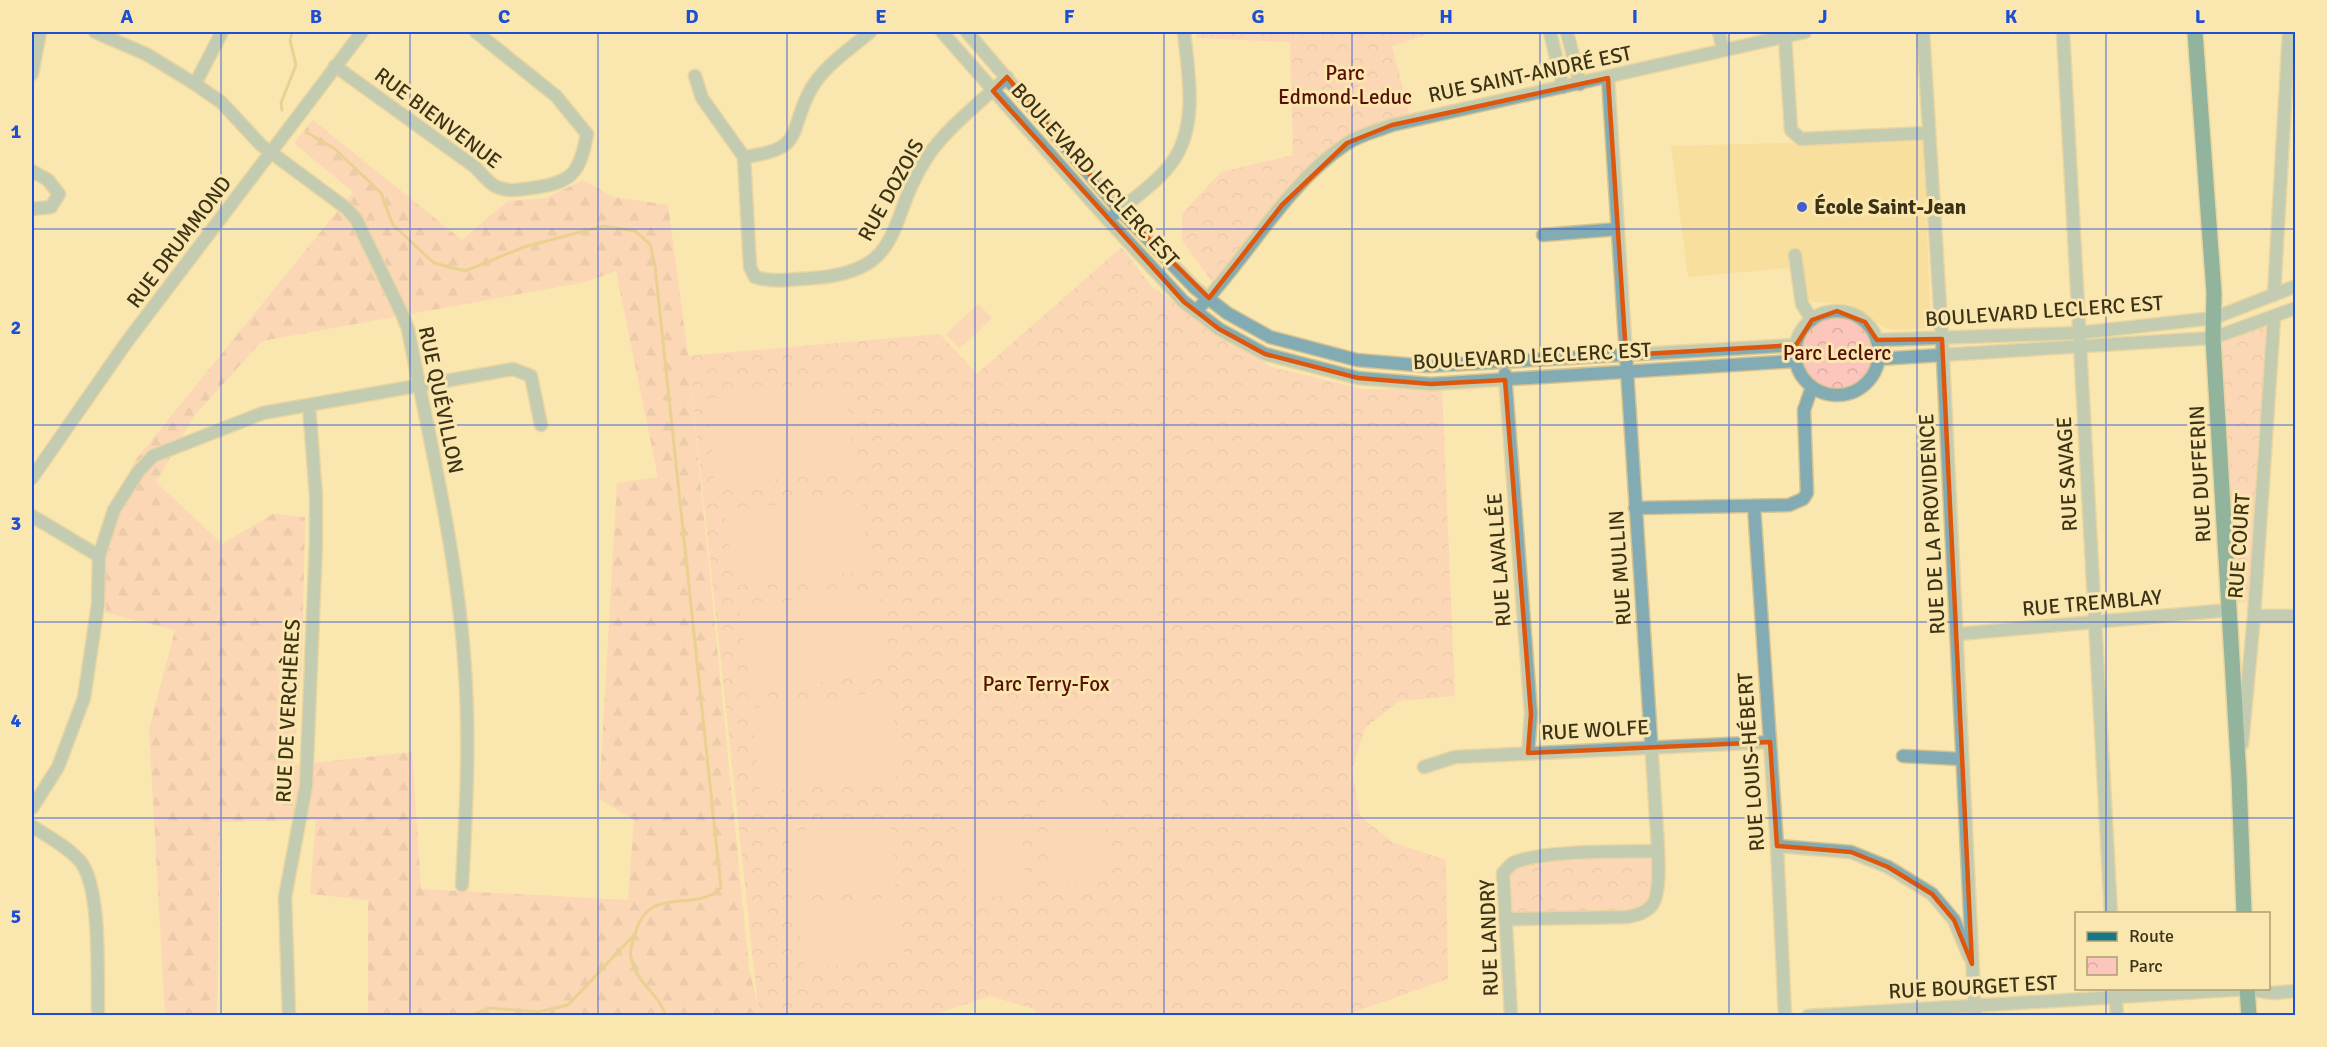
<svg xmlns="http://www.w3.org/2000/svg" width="2327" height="1047" viewBox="0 0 2327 1047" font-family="Signika,sans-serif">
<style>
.built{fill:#f5d88b}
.forest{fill:url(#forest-firs);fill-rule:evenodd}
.park{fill:url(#park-crowns)}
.pitch{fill:#fcc6bd}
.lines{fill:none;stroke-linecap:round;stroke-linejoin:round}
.stream{stroke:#d5b86c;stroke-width:3}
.minor-casing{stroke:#d4c290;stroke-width:15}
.major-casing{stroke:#d4c290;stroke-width:18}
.minor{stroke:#82abb3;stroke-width:12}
.major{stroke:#147886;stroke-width:15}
.marked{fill:none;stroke:#df570c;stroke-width:4.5;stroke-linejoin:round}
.grid{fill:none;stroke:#1d4ed8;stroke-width:1.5;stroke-opacity:0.55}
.poi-dot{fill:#435ccf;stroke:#fae6af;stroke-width:2}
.labels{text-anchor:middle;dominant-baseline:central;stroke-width:6;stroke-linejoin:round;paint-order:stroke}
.park-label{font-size:21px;fill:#570f08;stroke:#fae6af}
.street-label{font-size:21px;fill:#3c3216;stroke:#fae6af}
.poi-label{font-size:21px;font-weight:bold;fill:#3c3216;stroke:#fae6af;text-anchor:start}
.neatline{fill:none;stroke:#1d4ed8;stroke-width:2}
.grid-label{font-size:20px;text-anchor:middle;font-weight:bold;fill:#1d4ed8}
</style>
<defs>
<pattern id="forest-firs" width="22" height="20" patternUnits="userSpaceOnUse" patternTransform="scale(1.5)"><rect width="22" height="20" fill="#fcc6bd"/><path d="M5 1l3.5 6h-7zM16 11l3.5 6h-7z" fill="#d9aba2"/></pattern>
<pattern id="park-crowns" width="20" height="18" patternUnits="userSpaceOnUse" patternTransform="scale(1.5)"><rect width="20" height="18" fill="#fcc6bd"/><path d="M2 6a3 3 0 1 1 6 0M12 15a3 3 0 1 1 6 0" fill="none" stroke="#d9aba2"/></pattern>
</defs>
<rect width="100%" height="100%" fill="#fae6af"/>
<path class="built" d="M1923,139L1931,328L1897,330L1885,328L1850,304L1813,302L1806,297L1801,267L1688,277L1671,146Z"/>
<path class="forest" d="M313,120L462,240L508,201L546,198L583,180L613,197L668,205L688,356L749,968L760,1015H368V900L310,894L316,820L220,822L217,1015H165L149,730L175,630L106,613L105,558L133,463L353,192L294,143ZM616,271L658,477L617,483L599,799L634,820L628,900L421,889L412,752L294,765L302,661L305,517L273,514L222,544L156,482L194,416L262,341L585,282Z"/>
<g class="park">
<path d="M1196,32H1434L1392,46L1411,120L1347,143L1314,169L1217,289L1182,240V214L1221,172L1293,155L1290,42L1197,38Z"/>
<path d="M1122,247L1152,287L1271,367L1363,389H1442L1455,696L1399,701L1365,728L1352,769L1360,816L1392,842L1446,860L1448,979L1343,1016L1038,1015L1034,1009L990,996L934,1015H759L688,356L940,334L977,374Z"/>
<circle cx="1837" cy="353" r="42"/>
<path d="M2269,320L2255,602L2228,603L2213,338Z"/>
<path d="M1657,856L1661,895L1632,918L1504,928V873L1536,860Z"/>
</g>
<g class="pitch">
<path d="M978,304L992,318L959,349L946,334Z"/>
<path d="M845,385L854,471L715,485L707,399Z"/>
<path d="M861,495L869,571L734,586L725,510Z"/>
<path d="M879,590L888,673L750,691L739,607Z"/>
<path d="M891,691L901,776L761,793L751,708Z"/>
<path d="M1102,796L1112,881L1055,887L1044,802Z"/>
<path d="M1017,804L1028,893L967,899L957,811Z"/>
<path d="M890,821L897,884L795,895L788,832Z"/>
<path d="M898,897L904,958L804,969L797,908Z"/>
</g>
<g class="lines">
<g class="stream">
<path d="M282,110L281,103L296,65L290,40L292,32"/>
<path d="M306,132L335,149L381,193L393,225L434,263L465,271L524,247L603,226L635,231L650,244L655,266L721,888C694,914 647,883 635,935C633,941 629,950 631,957C636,985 661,994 665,1016"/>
<path d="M469,1016L490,1008L538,1012L568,1005L634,935"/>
</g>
<g class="minor-casing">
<g id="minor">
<path d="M95,32L146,54L195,84L221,102L261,145L346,208L356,219L402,314L408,329C430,443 458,556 465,671C470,743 466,814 462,885"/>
<path d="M942,32L1108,220L1184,302L1219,329L1265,354L1358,378L1431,384L1796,361"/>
<path d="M967,32L1120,210L1195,288L1227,313L1270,337L1357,360L1427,366L1796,345"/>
<path d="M1550,32L1563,87"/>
<path d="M1567,32L1580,84"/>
<path d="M1719,32L1723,50"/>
<path d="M1923,32L1942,339L1975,1016"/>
<path d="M2063,32L2111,914"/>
<path d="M1785,36L1791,130L1801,139L1928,133"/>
<path d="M335,66L475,167C481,173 488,182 495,186C507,192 519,190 532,188C572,183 580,173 587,134L556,96L476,32"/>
<path d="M32,74L40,32"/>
<path d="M695,76L702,98L744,157L750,267L755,277C774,283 794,279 814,278C907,271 886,220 926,159C946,128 980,103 1007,77"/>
<path d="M195,84L222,32"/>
<path d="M744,157C807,149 787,132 811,89C824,66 850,49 870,32"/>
<path d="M32,171L48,180L59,194L51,207L32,209"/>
<path d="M1115,214C1135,197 1161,180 1175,158C1198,121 1188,72 1184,32"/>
<path d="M1543,235L1618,229"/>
<path d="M1795,255L1802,304L1812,320"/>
<path d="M2274,295L2289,32"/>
<path d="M1196,311C1248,258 1283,187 1346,144C1359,135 1377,131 1392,125L1805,32"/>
<circle cx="1837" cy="353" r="42"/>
<path d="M1877,340L2079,333L2214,318L2296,286"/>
<path d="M1878,359L2213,338L2296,308"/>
<path d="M1505,374L1531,714L1528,753"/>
<path d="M32,478L126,343L362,32"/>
<path d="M1754,506L1777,846L1785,1016"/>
<path d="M1635,508L1789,505L1803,499L1807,493L1804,410L1812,387"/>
<path d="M32,516L99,556"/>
<path d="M2254,616H2296"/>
<path d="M1958,634L2229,610"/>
<path d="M2242,744L2254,616L2274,317"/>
<path d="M1903,756L1962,759"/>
<path d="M1424,767L1455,757L1770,742"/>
<path d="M32,808L58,767L84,698L98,604L99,556L114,510L138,472L153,456L263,413L513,369L531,376L541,425"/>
<path d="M32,826C48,837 67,846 80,861C102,887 97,979 98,1016"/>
<path d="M1777,846L1851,852L1888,867L1932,894L1954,920L1969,956"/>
<path d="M1505,919L1627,917C1636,915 1646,913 1652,905C1663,892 1657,835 1656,817L1608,78"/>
<path d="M2115,988L2117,1016"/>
<path d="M289,1016L285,897L306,786L316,543V496L309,406"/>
<path d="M1511,1016L1503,873C1506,870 1510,865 1513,863C1541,850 1624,852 1657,851"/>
<path d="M1808,1016L2247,989L2273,993L2296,991"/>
</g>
</g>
<g class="major-casing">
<g id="major">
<path d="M2195,32L2214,293L2213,338L2239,778L2244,914"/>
<path d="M2247,988L2249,1016"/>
</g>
</g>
<use href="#minor" class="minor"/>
<use href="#major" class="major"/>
</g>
<path d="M0 0H2327V1047H0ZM1007,77L1120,210L1209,298L1282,205L1347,143L1392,125L1608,78L1626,355L1796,345L1812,320L1837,311L1865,322L1877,340L1942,339L1972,964L1954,920L1932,894L1888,867L1851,852L1777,846L1770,742L1528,753L1531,714L1505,380L1431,384L1358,378L1265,354L1219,329L1184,302L993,91Z" fill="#fae6af" fill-opacity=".55" fill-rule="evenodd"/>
<path class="marked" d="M1007,77L1120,210L1209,298L1282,205L1347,143L1392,125L1608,78L1626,355L1796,345L1812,320L1837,311L1865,322L1877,340L1942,339L1972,964L1954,920L1932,894L1888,867L1851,852L1777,846L1770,742L1528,753L1531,714L1505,380L1431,384L1358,378L1265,354L1219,329L1184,302L993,91Z"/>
<path class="grid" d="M221,32V1016M410,32V1016M598,32V1016M787,32V1016M975,32V1016M1164,32V1016M1352,32V1016M1540,32V1016M1729,32V1016M1917,32V1016M2106,32V914M32,229H2296M32,425H2296M32,622H2296M32,818H2296M2106,988V1016"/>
<circle class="poi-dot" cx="1802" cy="207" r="6"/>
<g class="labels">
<g class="park-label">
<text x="1345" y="73">Parc<tspan x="1345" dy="24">Edmond-Leduc</tspan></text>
<text x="1837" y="353">Parc Leclerc</text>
<text x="1046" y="684">Parc Terry-Fox</text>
</g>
<g class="street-label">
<text transform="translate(1530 74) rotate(-12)">RUE SAINT-ANDRÉ EST</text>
<text transform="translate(438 118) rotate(37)">RUE BIENVENUE</text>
<text transform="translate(1095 175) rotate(48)">BOULEVARD LECLERC EST</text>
<text transform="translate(891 190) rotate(-61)">RUE DOZOIS</text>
<text transform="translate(179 242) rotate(-53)">RUE DRUMMOND</text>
<text transform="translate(2044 311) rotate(-4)">BOULEVARD LECLERC EST</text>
<text transform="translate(1532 356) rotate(-3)">BOULEVARD LECLERC EST</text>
<text transform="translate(441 400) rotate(78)">RUE QUÉVILLON</text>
<text transform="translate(2067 474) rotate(-93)">RUE SAVAGE</text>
<text transform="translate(2200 474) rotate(-93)">RUE DUFFERIN</text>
<text transform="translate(1932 524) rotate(-93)">RUE DE LA PROVIDENCE</text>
<text transform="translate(2239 546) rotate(-86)">RUE COURT</text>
<text transform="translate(1499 560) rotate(-94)">RUE LAVALLÉE</text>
<text transform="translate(1620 568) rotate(-94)">RUE MULLIN</text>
<text transform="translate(2092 603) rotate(-5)">RUE TREMBLAY</text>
<text transform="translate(288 711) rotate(-87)">RUE DE VERCHÈRES</text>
<text transform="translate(1595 730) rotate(-3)">RUE WOLFE</text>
<text transform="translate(1751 762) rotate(-94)">RUE LOUIS-HÉBERT</text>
<text transform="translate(1489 938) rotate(-92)">RUE LANDRY</text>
<text transform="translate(1973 987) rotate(-3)">RUE BOURGET EST</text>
</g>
<g class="poi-label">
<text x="1814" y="207">École Saint-Jean</text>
</g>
</g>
<rect width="2327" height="1047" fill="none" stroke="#fae6af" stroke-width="66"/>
<rect x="2075" y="912" width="195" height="78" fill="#fae6af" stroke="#ae9e72" stroke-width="1.5"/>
<rect x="2087" y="932" width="30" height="9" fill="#147886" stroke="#ae9e72" stroke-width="1.5"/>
<text x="2129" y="942" font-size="18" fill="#3c3216">Route</text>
<rect x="2087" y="957" width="30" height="18" fill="url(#park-crowns)" stroke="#ae9e72" stroke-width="1.5"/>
<text x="2129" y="972" font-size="18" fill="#3c3216">Parc</text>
<rect x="33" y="33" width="2261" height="981" class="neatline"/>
<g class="grid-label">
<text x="127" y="23">A</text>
<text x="316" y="23">B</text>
<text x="504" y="23">C</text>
<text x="692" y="23">D</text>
<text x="881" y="23">E</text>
<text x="1069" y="23">F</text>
<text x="1258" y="23">G</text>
<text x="1446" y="23">H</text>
<text x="1635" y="23">I</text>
<text x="1823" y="23">J</text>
<text x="2011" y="23">K</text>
<text x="2200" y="23">L</text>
<text x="16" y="138">1</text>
<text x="16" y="334">2</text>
<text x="16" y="530">3</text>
<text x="16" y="727">4</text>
<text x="16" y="923">5</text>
</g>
</svg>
